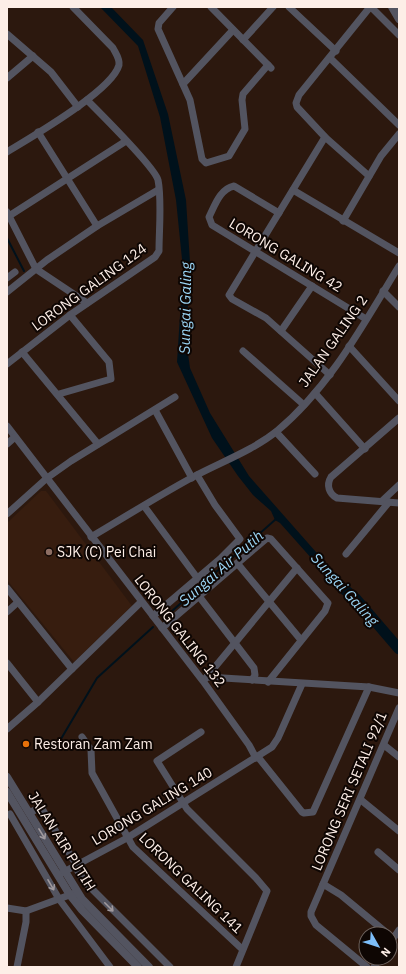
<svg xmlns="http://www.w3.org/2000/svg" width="406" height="974" viewBox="0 0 406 974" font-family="'IBM Plex Sans',sans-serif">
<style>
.built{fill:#371d0f}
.water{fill:#00111b}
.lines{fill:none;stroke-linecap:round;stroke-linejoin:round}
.stream{stroke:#00111b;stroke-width:2}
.river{stroke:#00111b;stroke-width:11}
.minor{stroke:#535460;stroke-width:7}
.tertiary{stroke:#535460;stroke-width:8}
.oneway{stroke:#a0999d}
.education-dot{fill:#8d6e63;stroke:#0e0603;stroke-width:1.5}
.food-dot{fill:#e8710a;stroke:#0e0603;stroke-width:1.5}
.labels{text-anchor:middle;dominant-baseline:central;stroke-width:4;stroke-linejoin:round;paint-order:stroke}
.street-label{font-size:14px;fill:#fdeee7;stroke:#0e0603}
.poi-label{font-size:14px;fill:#fdeee7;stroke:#0e0603;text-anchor:start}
.water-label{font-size:15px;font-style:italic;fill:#9ad4f4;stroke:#0e0603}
</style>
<rect width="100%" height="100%" fill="#2c180e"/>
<path class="built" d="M41,491H46L132,606L74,662L7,580V523Z"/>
<path class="water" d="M100,7H111L143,40L168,114L186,200L191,278L185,333L190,368L210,413L249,476L345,585L356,599L337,587L280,523L275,520L271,511L253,495L238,476L212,438L177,362L183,269L176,200L160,117L138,46Z"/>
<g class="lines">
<g class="stream">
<path d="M7,238L24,271"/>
<path d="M163,619L276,519"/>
<path d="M58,744L97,678L153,627"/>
</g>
<path class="river" d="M344,589L356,599L399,649"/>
<g class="minor">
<path d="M173,7L159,23L158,29L190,100L202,159L206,163L229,156L245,129L242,100L243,94L268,65"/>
<path d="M211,7L271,68"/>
<path d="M289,7L336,51"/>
<path d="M371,7L399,35"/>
<path d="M7,34L51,72L78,107"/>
<path d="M243,40L273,7"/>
<path d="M330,58L399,125"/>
<path d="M7,78L33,56"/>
<path d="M183,84L233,30"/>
<path d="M38,132L97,226"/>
<path d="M325,137L229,295L232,299L266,318L330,375"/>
<path d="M7,152C31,137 112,91 119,65C120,59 116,54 113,48L73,7"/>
<path d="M369,176L325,137L297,107L296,103L299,95L370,7"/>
<path d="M293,190L399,253"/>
<path d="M7,212L36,269L87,303"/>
<path d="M279,213L234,186C220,189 215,205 209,217L212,225L366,319"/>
<path d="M9,216L126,141"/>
<path d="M343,221L381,156L399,134"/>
<path d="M7,278L15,272"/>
<path d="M383,291L399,307"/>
<path d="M7,292L47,260L97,226L158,190"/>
<path d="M281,331L312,286"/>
<path d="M349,346L399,401"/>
<path d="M243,351L304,405"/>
<path d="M22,352L98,444"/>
<path d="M7,364L70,315L155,257L159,251C159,230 162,200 158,180C155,168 99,112 87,100"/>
<path d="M315,393L365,449"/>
<path d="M59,394L111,379L109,362L70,315"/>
<path d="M155,410L192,478"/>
<path d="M399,418L331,477C326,485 329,494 337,498L399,503"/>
<path d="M7,426L203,681L249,745L256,758"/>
<path d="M276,432L315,474"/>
<path d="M7,444L15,437"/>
<path d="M382,501L399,485"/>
<path d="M144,506L198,579"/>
<path d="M7,514L47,478L71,461L175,397"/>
<path d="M91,537C125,517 158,496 193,477C221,462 252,451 277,431C330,387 364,323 399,266"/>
<path d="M346,554L389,502"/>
<path d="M237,563L301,640"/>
<path d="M7,588L72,669"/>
<path d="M198,595L254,668L255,675L252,680"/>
<path d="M7,612L18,602"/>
<path d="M153,616L220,559L240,539L215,505L197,475"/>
<path d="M162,628L254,549L267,538L271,539L328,603L325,611L268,682"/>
<path d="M7,663L38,702"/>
<path d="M207,677L369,687L399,693"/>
<path d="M205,679L297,568"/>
<path d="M7,729L38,702L141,602"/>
<path d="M201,732L157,761L187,809L256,878L267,891L236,967"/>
<path d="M82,737L91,750L92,773L133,847L242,949"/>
<path d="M384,745L399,757"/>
<path d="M258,757L302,812L304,813L313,812L369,687"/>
<path d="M361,800L399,831"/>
<path d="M29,813L41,807L77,866"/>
<path d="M10,814L59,899L110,967"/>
<path d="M378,852L399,870"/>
<path d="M75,867L87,884L170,967"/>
<path d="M60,874L127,838L272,747L278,738L302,684"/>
<path d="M323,884L341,895L388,934"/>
<path d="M7,908L26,911L75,893"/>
<path d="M390,943L399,930"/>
<path d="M17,967L26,922V911"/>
<path d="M367,967L316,925L311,916V912L399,708"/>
<path d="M374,967L380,958"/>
</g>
<g class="tertiary">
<path d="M392,7L399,19"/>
<path d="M398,7H399"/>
<path d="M7,777L82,899L149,967"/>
<path d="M7,792L70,895L82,910L138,967"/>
</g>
</g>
<defs><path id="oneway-shaft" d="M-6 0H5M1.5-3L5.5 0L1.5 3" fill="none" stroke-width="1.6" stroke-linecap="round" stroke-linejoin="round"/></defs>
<g class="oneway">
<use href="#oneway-shaft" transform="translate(42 834) rotate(59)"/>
<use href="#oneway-shaft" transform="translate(51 885) rotate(60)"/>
<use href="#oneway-shaft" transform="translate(109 907) rotate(45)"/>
</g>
<circle class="education-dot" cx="49" cy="552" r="4"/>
<circle class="food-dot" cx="26" cy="744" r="4"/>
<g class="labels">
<g class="street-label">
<text transform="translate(286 255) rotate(31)">LORONG GALING 42</text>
<text transform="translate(89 287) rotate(-36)">LORONG GALING 124</text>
<text transform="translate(333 341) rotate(-55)">JALAN GALING 2</text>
<text transform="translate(180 631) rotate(52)">LORONG GALING 132</text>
<text transform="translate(349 791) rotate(-67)">LORONG SERI SETALI 92/1</text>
<text transform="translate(152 806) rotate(-31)">LORONG GALING 140</text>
<text transform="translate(62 841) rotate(58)">JALAN AIR PUTIH</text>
<text transform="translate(191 883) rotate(44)">LORONG GALING 141</text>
</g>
<g class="poi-label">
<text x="57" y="552">SJK (C) Pei Chai</text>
<text x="34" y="744">Restoran Zam Zam</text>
</g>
<g class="water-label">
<text transform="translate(185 308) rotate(-89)">Sungai Galing</text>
<text transform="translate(221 568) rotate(-41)">Sungai Air Putih</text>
<text transform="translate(345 589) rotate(48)">Sungai Galing</text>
</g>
</g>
<rect width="406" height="974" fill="none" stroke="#fdeee7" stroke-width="16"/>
<g transform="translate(378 946) rotate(129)"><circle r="19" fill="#0e0603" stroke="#6e635e"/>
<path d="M0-3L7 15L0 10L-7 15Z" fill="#7dbef9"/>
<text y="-6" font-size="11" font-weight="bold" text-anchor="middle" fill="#fdeee7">N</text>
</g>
</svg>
